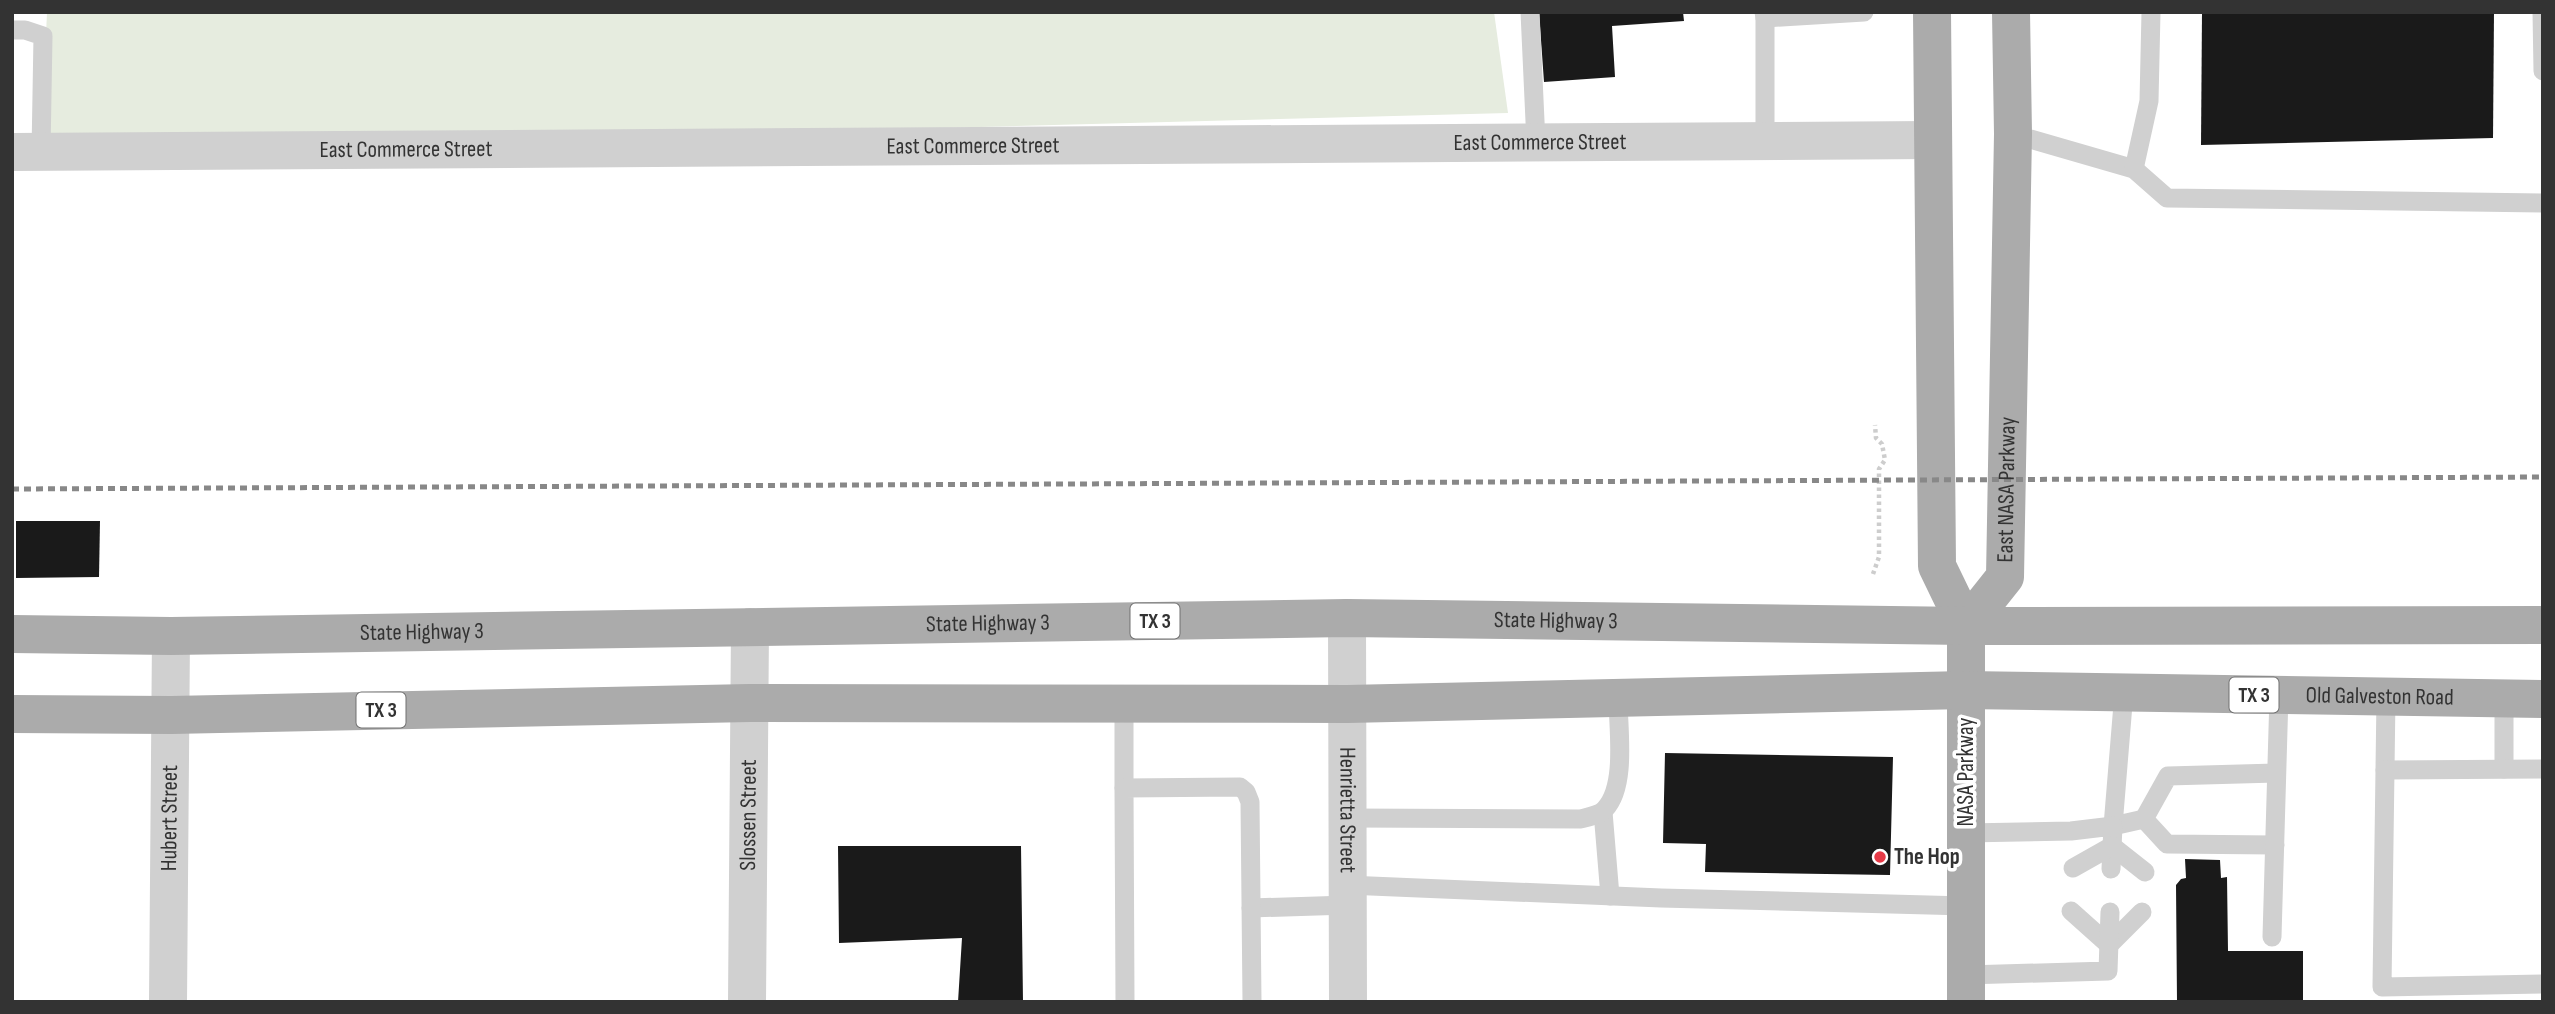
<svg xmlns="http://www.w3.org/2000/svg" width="2555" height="1014" viewBox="0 0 2555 1014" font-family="'Sofia Sans Condensed',sans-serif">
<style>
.green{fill:#e6ecdf}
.building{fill:#1a1a1a}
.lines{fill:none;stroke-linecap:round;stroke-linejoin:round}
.path{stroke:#cdcdcd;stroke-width:4.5;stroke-dasharray:3.5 3.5;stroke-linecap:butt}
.lane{stroke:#d0d0d0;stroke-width:19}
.street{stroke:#d0d0d0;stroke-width:38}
.primary{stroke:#ababab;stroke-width:38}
.rail{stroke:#888;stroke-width:5;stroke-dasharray:7 5;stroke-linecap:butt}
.poi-dot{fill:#e63946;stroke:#fff;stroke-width:2.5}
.labels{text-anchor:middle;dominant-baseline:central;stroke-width:7;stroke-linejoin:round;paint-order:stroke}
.shield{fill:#fff;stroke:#707070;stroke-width:2}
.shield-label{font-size:21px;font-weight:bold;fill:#333}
.street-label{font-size:23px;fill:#333;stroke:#fff}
.poi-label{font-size:23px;font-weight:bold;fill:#333;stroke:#fff;text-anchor:start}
</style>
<rect width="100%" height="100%" fill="#fff"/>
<path class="green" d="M47,12H1494L1508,113L41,152Z"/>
<g class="building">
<path d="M1539,12H1683L1684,21L1612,26L1615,77L1544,82Z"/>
<path d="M2202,12H2494L2493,138L2201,145Z"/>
<path d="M16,521H100L99,577L16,578Z"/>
<path d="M1665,753L1893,757L1890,875L1705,872L1706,844L1663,843Z"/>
<path d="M838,846H1021L1023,1002H958L962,938L839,943Z"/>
<path d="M2185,859L2220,860L2221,878L2227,877L2228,951H2303V1002H2177L2176,885L2181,879L2186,878Z"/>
</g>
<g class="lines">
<path class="path" d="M1873,574L1879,557V469L1885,460L1882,444L1876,438L1875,425"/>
<g class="lane">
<path d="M1530,12L1536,143"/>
<path d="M1764,12L1765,18L1864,12"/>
<path d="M2542,12L2543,71"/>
<path d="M1765,18V141"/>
<path d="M12,30H25L43,36L41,152"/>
<path d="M2013,134L2134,169L2167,198L2543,203"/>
<path d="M2134,169L2149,101L2151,12"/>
<path d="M2124,692L2113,826L2144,819"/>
<path d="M2386,697L2382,987L2543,984"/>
<path d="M2504,699V769"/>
<path d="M1124,704V788"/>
<path d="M2385,770L2543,769"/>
<path d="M1603,812L1610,896"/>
<path d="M1348,818L1580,819C1588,817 1600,815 1605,809C1627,786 1618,728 1618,698"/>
<path d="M1966,833L2071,831L2113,826L2111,869"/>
<path d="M2275,845L2167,844L2144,819L2168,776L2276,773"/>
<path d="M2073,868L2112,846L2145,872"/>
<path d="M1347,885L1661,898L1966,906"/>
<path d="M1251,908L1348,905"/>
<path d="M2071,911L2109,945L2142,912"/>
<path d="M2272,937L2279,695"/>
<path d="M1966,975L2108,971L2110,912"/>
<path d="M1125,1002L1124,788L1240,787L1246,792L1250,802L1252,1002"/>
</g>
<g class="street">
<path id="s1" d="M12,152L1932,140"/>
<path id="s2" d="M1347,618L1348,1002"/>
<path id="s3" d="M168,1002L171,636"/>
<path id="s4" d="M747,1002L750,627"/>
</g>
<g class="primary">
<path d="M1932,12L1937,566L1966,626V1002"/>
<path id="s5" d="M1966,626L2005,577L2013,134L2011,12"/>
<path id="s6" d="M12,634L171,636L1347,618L1966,626L2543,625"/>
<path id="s7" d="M12,714L171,715L750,703L1347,704L1965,690L2543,699"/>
</g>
<path class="rail" d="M12,489L2543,477"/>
</g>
<circle class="poi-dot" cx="1880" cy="857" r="7"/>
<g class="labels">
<g class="shield">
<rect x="1130.5" y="603.5" width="49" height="35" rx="5"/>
<rect x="2229.5" y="677.5" width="49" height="35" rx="5"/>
<rect x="356.5" y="692.5" width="49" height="35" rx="5"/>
</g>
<g class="shield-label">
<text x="1155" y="621">TX 3</text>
<text x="2254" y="695">TX 3</text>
<text x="381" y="710">TX 3</text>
</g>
<g class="street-label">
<text stroke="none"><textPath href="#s1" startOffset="1528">East Commerce Street</textPath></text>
<text stroke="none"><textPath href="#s1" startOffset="961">East Commerce Street</textPath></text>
<text stroke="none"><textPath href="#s1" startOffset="394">East Commerce Street</textPath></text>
<text stroke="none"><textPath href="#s5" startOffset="150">East NASA Parkway</textPath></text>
<text stroke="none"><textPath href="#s6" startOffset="1544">State Highway 3</textPath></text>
<text stroke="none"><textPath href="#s6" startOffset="976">State Highway 3</textPath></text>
<text stroke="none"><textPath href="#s6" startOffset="410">State Highway 3</textPath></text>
<text stroke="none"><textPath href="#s7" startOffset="2368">Old Galveston Road</textPath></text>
<text transform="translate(1966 772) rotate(-90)">NASA Parkway</text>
<text stroke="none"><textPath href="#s2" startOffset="192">Henrietta Street</textPath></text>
<text stroke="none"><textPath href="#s4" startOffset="187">Slossen Street</textPath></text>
<text stroke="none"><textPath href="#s3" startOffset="184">Hubert Street</textPath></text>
</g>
<g class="poi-label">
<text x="1894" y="857">The Hop</text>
</g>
</g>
<rect width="2555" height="1014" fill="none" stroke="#333333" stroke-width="28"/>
</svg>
